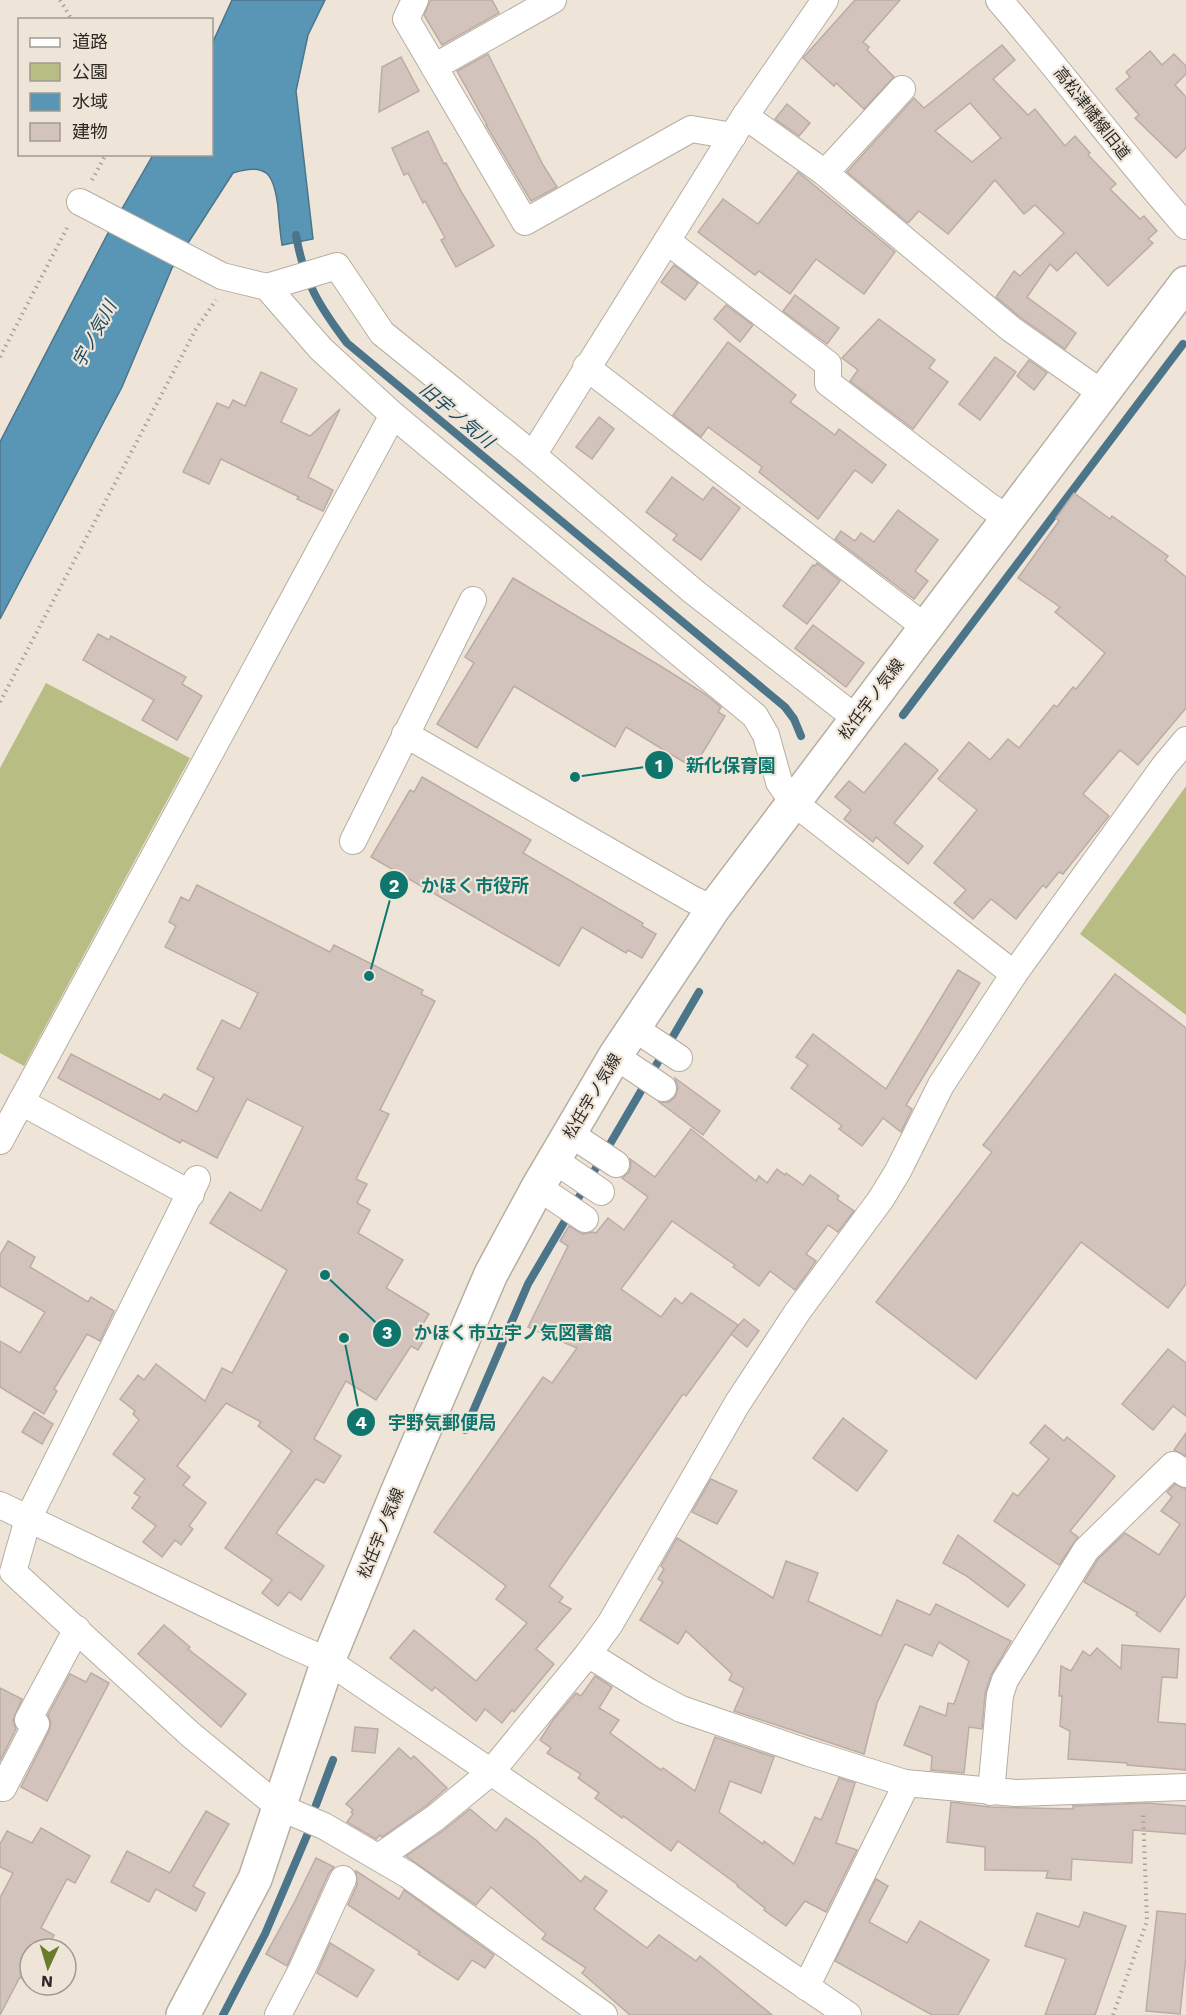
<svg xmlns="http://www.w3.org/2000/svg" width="1186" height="2015" viewBox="0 0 1186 2015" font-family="'Work Sans','Noto Sans JP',sans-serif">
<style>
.green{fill:#b7bd83}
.water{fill:#5996b6;stroke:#4c758a;stroke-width:1.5}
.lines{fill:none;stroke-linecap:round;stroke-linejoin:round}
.stream{stroke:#4c758a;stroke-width:8}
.building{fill:#d3c3bd;stroke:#bbaca5;stroke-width:1.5;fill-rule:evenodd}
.minor-casing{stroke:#b6aea1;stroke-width:28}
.major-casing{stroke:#b6aea1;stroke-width:36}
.path{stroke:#a9a298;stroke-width:4;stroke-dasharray:1.5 4.5;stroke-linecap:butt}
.minor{stroke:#fff;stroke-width:26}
.major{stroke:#fff;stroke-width:33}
.labels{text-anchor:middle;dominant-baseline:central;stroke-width:4.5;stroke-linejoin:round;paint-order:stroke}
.street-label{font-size:16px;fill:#2d2925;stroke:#eee5d8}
.water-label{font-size:18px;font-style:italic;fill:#194b62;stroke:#eee5d8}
.leader{fill:none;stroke:#0f766e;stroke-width:2}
.callout-dot{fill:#0f766e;stroke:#eee5d8;stroke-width:2}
.mark-label{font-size:18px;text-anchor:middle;font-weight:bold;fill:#fff}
.callout-label{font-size:18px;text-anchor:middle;font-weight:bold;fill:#0f766e;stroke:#eee5d8;stroke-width:4.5;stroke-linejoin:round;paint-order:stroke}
</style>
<rect width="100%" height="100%" fill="#eee5d8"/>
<g class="green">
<path d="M46,683L190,758L24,1066L0,1053V768Z"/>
<path d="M1186,786V1015L1080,934Z"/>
</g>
<path class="water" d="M232,0H325L308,35L296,91L313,239L282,245C280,232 279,220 278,207C274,174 267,162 233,173L172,268L122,387L0,619V442L108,233L153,155L212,154V44Z"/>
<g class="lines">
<g class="stream">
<path d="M296,235C304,282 319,306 347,343L785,707L794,719L801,736"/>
<path d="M903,715L1183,344"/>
<path d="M465,1430L528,1284L699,992"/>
<path d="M316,1805L333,1760"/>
<path d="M223,2015L265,1934L308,1833"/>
</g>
</g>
<g class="building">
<path d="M432,0H492L499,13L442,45L424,15L430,1Z"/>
<path d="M855,0H900L863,42L869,47L867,50L894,77L864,109L836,83L834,86L803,58Z"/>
<path d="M1002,45L1015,60L993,79L1028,115L1035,109L1065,146L1075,136L1090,153L1088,155L1116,184L1110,189L1140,219L1144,216L1157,231L1148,239L1153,243L1108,286L1076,252L1057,271L1050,264L1027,297L1076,333L1065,349L1020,317L996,297L1014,271L1020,276L1064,233L1035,205L1024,214L995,180L948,234L919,211L908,223L847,172L914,98L924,108ZM970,103L1001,138L972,162L935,131Z"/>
<path d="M1150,51L1162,65L1174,54L1186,66V74L1175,85L1186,97V148L1176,158L1135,118L1139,115L1116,89L1130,77L1126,72Z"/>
<path d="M488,54L543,165L557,187L531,201L486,125H487L457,71Z"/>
<path d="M401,57L419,91L379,112L382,67Z"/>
<path d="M787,104L810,123L799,136L775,119Z"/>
<path d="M428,131L444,164L446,163L462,193L494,246L456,267L441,240L445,238L425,201L423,203L408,173L404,175L392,148Z"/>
<path d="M798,172L895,252L864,294L816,259L790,294L759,271L755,275L698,232L723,199L758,224Z"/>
<path d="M674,265L698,283L685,300L661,282Z"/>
<path d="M795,295L839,328L827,344L783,311Z"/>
<path d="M726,305L753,325L740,342L714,319Z"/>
<path d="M879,319L935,360L929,368L948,382L913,429L850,381L858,370L842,358Z"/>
<path d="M728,342L796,395L790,402L835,435L839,429L886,465L872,483L855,470L818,519L759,472L762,467L708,427L701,437L673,415Z"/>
<path d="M995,357L1016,372L980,420L959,404Z"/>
<path d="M1029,360L1047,373L1034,390L1017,376Z"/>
<path d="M261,372L297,389L281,422L310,436L340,409L308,477L333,490L323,511L297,499L299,497L221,459L209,484L183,472L217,403L229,408L233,400L245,406Z"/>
<path d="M599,417L614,429L592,459L576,447Z"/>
<path d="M672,477L703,500L713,487L740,508L701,560L673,540L677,535L646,512Z"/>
<path d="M1074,493L1110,519L1112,516L1168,556L1165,560L1186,577V708L1138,765L1120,750L1083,794L1109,816L1063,874L1059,872L1046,888L1043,885L1016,919L991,899L973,919L954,903L966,890L934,863L977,810L938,779L969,742L990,760L1008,739L1019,748L1054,705L1057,707L1073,687L1076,689L1105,653L1055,612L1060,607L1018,578L1059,521L1056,518Z"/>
<path d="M898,510L938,540L915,571L928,581L914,599L835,539L841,531L855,541L861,533L874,542Z"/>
<path d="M817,563L840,581L807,624L783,606L813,565L815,566Z"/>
<path d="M513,578L662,667L705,694L721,707L718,712L725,716L697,762L691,758L687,764L626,727L615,747L514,686L477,748L437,724L474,663L465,657Z"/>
<path d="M813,625L864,663L846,687L795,648Z"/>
<path d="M98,634L109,640L111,636L186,677L182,684L202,696L177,740L142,720L154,700L83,660Z"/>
<path d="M905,743L938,770L894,823L923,846L908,864L876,837L873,842L844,819L851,810L835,797L849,781L864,793Z"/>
<path d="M422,777L531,840L523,853L643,923L642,926L656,934L642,958L628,950L626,953L582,927L559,966L371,857L410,790L414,792Z"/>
<path d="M197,885L330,952L334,945L423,990L421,994L435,1001L380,1110L389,1114L356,1179L367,1184L357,1203L370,1210L358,1233L403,1260L386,1288L429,1314L421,1327L429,1332L418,1350L411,1346L376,1400L346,1381L314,1439L341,1456L324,1483L316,1479L276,1533L324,1566L301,1600L289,1592L278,1606L262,1593L272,1580L225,1548L292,1451L258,1426L261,1422L226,1403L177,1466L190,1477L183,1485L206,1503L189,1526L193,1529L181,1545L175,1540L162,1557L143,1542L156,1526L132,1508L140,1497L134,1493L145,1479L113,1454L139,1420L133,1414L135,1411L120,1399L138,1375L144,1380L156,1364L205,1401L222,1368L232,1373L287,1270L210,1223L230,1192L261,1211L303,1127L247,1099L217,1158L182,1140L180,1143L58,1078L71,1054L160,1100L164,1094L197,1112L214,1078L197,1069L222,1020L240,1029L258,993L165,947L176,926L169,922L181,897L189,901Z"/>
<path d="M958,970L980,983L906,1105L912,1109L901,1132L883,1118L862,1146L839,1129L842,1126L791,1088L808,1065L796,1057L813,1034L886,1089Z"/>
<path d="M1115,974L1186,1028V1284L1168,1308L1081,1242L976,1379L876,1302L992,1152L983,1145Z"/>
<path d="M675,1078L720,1111L703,1135L659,1102H669L675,1097L678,1088Z"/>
<path d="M691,1129L756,1181L759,1176L767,1183L777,1169L785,1175L786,1173L803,1185L810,1175L839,1196L837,1199L854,1211L838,1232L828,1225L806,1254L816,1261L795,1290L770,1271L759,1286L733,1267L735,1265L672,1221L621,1289L661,1317L675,1298L682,1304L691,1293L738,1325L686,1396L683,1394L549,1586L563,1597L559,1602L571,1609L536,1649L554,1664L514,1712L512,1710L502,1723L485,1709L476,1721L435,1687L432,1691L390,1658L414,1630L476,1681L527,1623L496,1599L506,1586L434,1532L543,1377L552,1383L577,1348L528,1327L568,1246L560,1241L569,1226L583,1234L593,1232L596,1233L608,1218L624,1230L648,1197L622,1178L629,1172L631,1165L630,1159L655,1177Z"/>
<path d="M8,1241L35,1257L30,1267L88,1302L91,1297L114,1311L100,1341L87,1334L54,1389L57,1391L44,1414L0,1387V1341L20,1353L45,1312L0,1286V1255Z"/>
<path d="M744,1319L759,1331L747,1347L731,1334Z"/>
<path d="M1168,1349L1186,1363V1416L1173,1406L1153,1430L1122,1404Z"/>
<path d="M34,1412L53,1424L42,1444L22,1432Z"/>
<path d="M843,1418L887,1451L857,1491L813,1458Z"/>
<path d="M1045,1425L1064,1441L1067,1437L1115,1476L1070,1531L1078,1537L1059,1565L994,1521L1013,1493L1018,1496L1049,1459L1030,1443Z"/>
<path d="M1186,1433V1456L1174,1450Z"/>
<path d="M711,1479L737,1491L717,1524L692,1512Z"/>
<path d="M1175,1484L1186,1489V1595L1160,1632L1136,1615L1138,1613L1084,1582L1098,1559L1125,1533L1159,1555L1180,1524L1161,1511L1172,1497L1167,1492Z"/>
<path d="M958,1535L1025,1585L1008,1607L965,1575L943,1563Z"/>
<path d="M677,1538L773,1598L786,1561L818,1573L808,1601L881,1636L897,1600L930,1615L936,1604L1011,1641L991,1675L985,1694L982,1729L969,1727L964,1773L931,1770L932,1756L904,1745L920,1706L946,1716L948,1703L954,1704L969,1661L939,1642L932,1656L905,1644L877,1703L864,1754L734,1711L744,1688L729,1680L732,1674L686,1631L678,1644L640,1620L663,1582L658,1579L664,1569L661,1566Z"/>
<path d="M164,1625L190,1647L188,1649L246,1694L221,1727L138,1654Z"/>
<path d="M1122,1645L1179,1649L1177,1678L1162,1677L1158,1722L1186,1724V1770L1127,1765V1763L1068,1759L1070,1731L1060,1726L1062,1696H1059L1061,1666L1071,1671L1083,1651L1090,1656L1097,1648L1121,1669Z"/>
<path d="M91,1673L109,1683L47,1801L21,1787L49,1731L51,1723L48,1715L70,1674L86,1682Z"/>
<path d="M595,1676L612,1687L599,1708L619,1720L610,1733L661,1770L663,1768L695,1791L715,1737L774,1757L761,1793L730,1781L719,1812L763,1844L764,1841L794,1864L815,1817L821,1820L839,1778L855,1783L836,1843L857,1850L826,1912L805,1901L786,1926L764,1910L765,1908L737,1886L738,1885L678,1841L671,1851L623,1816L622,1818L595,1798L599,1793L578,1778L581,1774L547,1753L551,1748L540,1740L553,1720L576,1693L581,1696Z"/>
<path d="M0,1688L22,1699L13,1720L16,1729L0,1761Z"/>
<path d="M355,1727L378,1729L375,1753L352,1751Z"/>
<path d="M399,1748L411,1759L414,1756L447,1788L426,1806L382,1837L380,1835L376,1839L347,1822L353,1814L351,1812L353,1810L346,1804Z"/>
<path d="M951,1802L990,1807L1073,1809V1806L1147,1803L1186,1806V1834L1133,1830L1132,1863L1072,1859L1071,1880L1046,1878L1048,1871L985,1870V1847L947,1842Z"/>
<path d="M470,1809L496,1831L506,1818L536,1840L581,1882L585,1876L607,1891L594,1909L647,1948L659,1935L696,1961L700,1956L772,2015H630L582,1973L586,1968L542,1939L546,1934L491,1887L476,1905L406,1856L444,1830Z"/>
<path d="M206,1811L229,1824L193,1886L205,1893L196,1911L156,1889L149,1902L111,1882L127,1851L170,1873Z"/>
<path d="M41,1828L90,1856L75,1883L67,1879L41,1928L54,1935L47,1949H30V1983L20,1977L0,2015V1898L13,1873L0,1867V1844L7,1831L32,1843Z"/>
<path d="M316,1858L334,1867L329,1873L287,1966L266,1954L294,1903Z"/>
<path d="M356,1871L399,1899L404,1890L494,1955L485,1968L472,1960L458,1980L418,1954L420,1952L348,1905L357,1885Z"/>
<path d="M876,1879L888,1886L869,1922L907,1943L920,1921L989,1960L958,2015H932L835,1961Z"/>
<path d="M1157,1911L1186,1914V1957L1180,2014L1146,2011Z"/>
<path d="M1084,1912L1126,1926L1095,2015H1045L1066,1959L1025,1946L1037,1913L1079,1927Z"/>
<path d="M330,1943L374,1970L357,1997L317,1973Z"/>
</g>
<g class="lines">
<g class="minor-casing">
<g id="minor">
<path d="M415,0L406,19L525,222L691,129L733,136"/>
<path d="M999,0C1063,74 1121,153 1186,226"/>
<path d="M434,67L553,0"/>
<path d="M745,116L825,173L1011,329L1103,394"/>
<path d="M825,173L902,89"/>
<path d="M80,202L222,276L267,287L321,349L393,415L755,716L766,735L779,782L793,802L1014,974L941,1085L898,1171L881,1199L798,1311L737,1404L610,1624L588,1654"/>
<path d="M667,241L828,364V383L989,506L1008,518"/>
<path d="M267,287L337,266L382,333L533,455L694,592L857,719"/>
<path d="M586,367L925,627"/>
<path d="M533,455L745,116L825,0"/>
<path d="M405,734L692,899L713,909"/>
<path d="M353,841L473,600"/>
<path d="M1014,974L1165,765L1186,740"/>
<path d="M634,1028L679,1058"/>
<path d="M615,1056L663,1088"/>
<path d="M21,1102L191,1194"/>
<path d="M569,1133L616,1164"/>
<path d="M0,1141L393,415"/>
<path d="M554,1160L601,1192"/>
<path d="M197,1179L28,1519L13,1572L191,1735L279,1807L324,1826L408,1875L604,2015"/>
<path d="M538,1187L585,1219"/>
<path d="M0,1505L287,1643L328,1661L848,2015"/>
<path d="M3,1788L36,1724L28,1720L77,1629"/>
<path d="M991,1792L1000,1695L1005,1680L1086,1550L1173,1465L1186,1474"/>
<path d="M379,1857L435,1818L491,1772L588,1654L649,1692L681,1709L809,1753L905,1783L1016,1793L1186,1787"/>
<path d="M806,1987L903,1791L905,1783"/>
<path d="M278,2015L302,1969L343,1879"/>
</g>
</g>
<g class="major-casing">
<path id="major" d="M183,2015L255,1879L328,1661L397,1493L491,1274L538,1187L615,1056L713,909L1186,283"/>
</g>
<g class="path">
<path d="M60,0L72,20"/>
<path d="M92,180L106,154"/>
<path d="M0,357L69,224"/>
<path d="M0,702L196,329L216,300"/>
<path d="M1113,2015L1147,1921L1143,1811"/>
</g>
<use href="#minor" class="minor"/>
<use href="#major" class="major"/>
</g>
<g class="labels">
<g class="street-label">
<text transform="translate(1092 113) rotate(52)">高松津幡線旧道</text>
<text transform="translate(871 699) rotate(-53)">松任宇ノ気線</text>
<text transform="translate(592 1096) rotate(-59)">松任宇ノ気線</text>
<text transform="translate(381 1533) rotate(-68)">松任宇ノ気線</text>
</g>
<g class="water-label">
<text transform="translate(94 334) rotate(-62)">宇ノ気川</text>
<text transform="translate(457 415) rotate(40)">旧宇ノ気川</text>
</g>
</g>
<path class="leader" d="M575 777L659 765M369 976L394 885M325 1275L387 1333M344 1338L361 1422"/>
<g class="callout-dot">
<circle cx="575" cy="777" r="6"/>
<circle cx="369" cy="976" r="6"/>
<circle cx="325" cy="1275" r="6"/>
<circle cx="344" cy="1338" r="6"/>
<circle cx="659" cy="765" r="15"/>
<circle cx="394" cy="885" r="15"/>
<circle cx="387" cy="1333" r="15"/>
<circle cx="361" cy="1422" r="15"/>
</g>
<g class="mark-label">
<text x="659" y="772">1</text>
<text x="394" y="892">2</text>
<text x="387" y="1339">3</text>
<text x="361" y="1429">4</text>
</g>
<g class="callout-label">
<text x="731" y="772">新化保育園</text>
<text x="475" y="892">かほく市役所</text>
<text x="513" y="1339">かほく市立宇ノ気図書館</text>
<text x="442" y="1429">宇野気郵便局</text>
</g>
<rect x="18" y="18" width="195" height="138" fill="#eee5d8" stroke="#a19a90" stroke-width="1.5"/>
<rect x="30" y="38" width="30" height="9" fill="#ffffff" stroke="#a19a90" stroke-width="1.5"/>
<text x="72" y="48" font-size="18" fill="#2d2925">道路</text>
<rect x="30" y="63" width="30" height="18" fill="#b7bd83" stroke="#a19a90" stroke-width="1.5"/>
<text x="72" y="78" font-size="18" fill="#2d2925">公園</text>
<rect x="30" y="93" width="30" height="18" fill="#5996b6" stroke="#a19a90" stroke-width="1.5"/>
<text x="72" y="108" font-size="18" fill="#2d2925">水域</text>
<rect x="30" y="123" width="30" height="18" fill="#d3c3bd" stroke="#a19a90" stroke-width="1.5"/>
<text x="72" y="138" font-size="18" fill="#2d2925">建物</text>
<g transform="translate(48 1967) rotate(184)"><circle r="28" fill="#eee5d8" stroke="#a19a90" stroke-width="1.5"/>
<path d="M0-4.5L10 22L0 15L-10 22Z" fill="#687c2c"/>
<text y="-9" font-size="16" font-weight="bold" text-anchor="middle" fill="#2d2925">N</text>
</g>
</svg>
